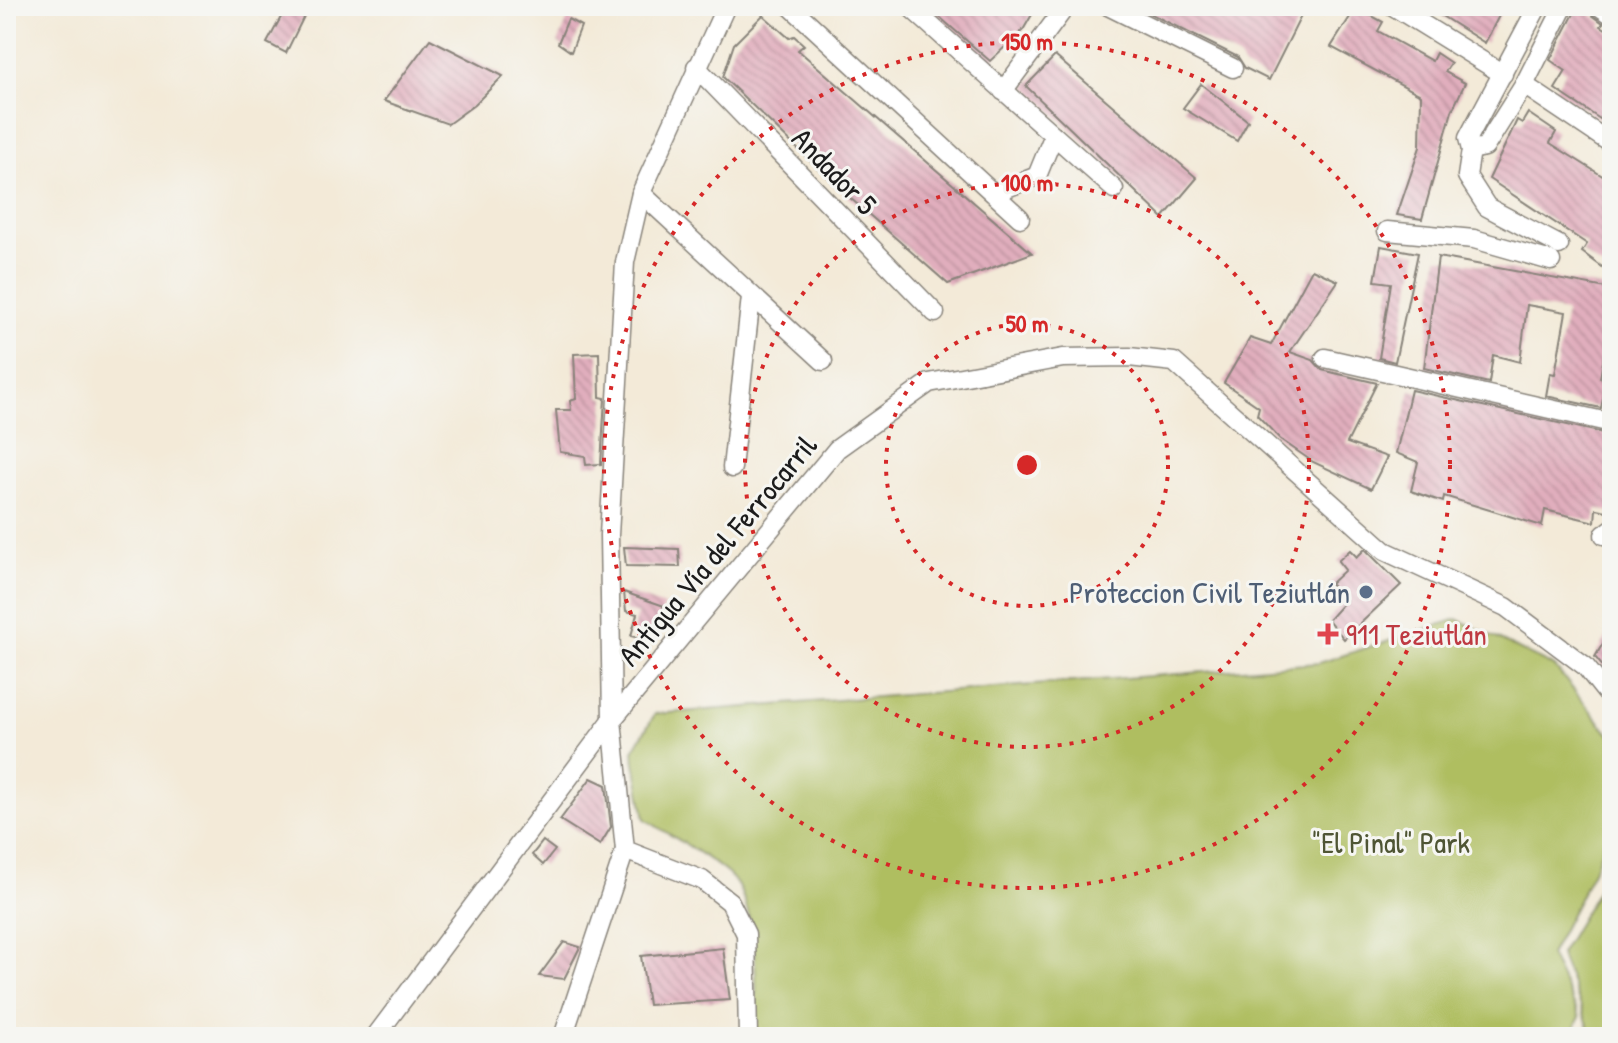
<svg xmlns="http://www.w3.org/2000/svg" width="1618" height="1043" viewBox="0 0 1618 1043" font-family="'Patrick Hand',sans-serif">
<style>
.park{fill:#afbe61;stroke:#666d3e;stroke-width:2}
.building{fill:url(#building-back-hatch)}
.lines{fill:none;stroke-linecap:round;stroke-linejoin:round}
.street-casing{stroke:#88837a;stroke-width:21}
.street{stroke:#fff;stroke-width:18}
.ring{fill:none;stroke:#d62828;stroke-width:4;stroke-dasharray:4 8}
.service-dot{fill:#5c6f8a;stroke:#f6f6f2;stroke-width:3}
.health-dot{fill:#e0444e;stroke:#f6f6f2;stroke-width:3}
.labels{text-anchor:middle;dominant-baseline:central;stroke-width:6;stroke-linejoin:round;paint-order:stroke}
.street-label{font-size:30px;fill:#1c1c1c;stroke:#f6f6f2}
.service-label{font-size:30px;fill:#4e5e75;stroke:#f6f6f2;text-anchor:end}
.health-label{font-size:30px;fill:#be3a42;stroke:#f6f6f2;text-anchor:start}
.park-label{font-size:30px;fill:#4f5534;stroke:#f6f6f2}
.centre{fill:#d62828;stroke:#f6f6f2;stroke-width:4}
.ring-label{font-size:24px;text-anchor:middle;font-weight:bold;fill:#d62828;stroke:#f6f6f2;stroke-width:6;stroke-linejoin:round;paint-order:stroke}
</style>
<defs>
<pattern id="building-back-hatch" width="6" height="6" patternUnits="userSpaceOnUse" patternTransform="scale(2)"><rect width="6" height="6" fill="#e1aebd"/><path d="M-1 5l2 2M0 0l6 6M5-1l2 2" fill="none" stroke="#c095a2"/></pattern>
</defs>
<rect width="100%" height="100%" fill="#f6f6f2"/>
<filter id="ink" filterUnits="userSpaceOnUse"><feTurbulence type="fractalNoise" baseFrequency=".0125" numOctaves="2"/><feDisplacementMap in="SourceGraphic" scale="16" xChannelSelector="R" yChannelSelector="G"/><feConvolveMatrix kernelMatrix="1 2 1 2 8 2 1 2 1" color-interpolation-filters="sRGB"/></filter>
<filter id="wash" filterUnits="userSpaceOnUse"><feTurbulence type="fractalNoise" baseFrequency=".006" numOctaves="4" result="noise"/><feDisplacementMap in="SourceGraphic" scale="32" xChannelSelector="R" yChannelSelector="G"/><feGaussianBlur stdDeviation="1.8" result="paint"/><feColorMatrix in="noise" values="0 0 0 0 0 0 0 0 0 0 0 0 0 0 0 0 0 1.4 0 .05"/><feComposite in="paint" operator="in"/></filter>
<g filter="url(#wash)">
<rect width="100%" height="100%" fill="#f3ead8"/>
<g class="park">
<path d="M1457,619L1555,667L1612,737V819L1597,863L1550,955L1580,1017L1570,1037H754C758,999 759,900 728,874C704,853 672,837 645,819L633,751L655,714L1319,663Z"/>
<path d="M1612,866V1037H1585L1591,1032L1560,954Z"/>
</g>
<g id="blocks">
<g class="building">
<path d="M287,6H309L286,53L267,43Z"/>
<path d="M927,6H1037L1023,30L990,61Z"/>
<path d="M1135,6H1296L1304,10L1269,80L1245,68L1238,57Z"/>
<path d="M1357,6H1376L1370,15L1383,22L1378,31L1432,61L1436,53L1451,63L1445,72L1465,83L1452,111L1422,219L1397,215L1420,147L1421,95L1331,47Z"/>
<path d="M1426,6H1504L1485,43Z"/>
<path d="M1578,6H1587L1592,15L1603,23L1601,26L1612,33V127L1555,89L1566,71L1550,60Z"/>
<path d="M763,15L789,38L794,36L804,45L798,50L1032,253L948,284L833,183L723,77L734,44Z"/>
<path d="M568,19L581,26L571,52L558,43Z"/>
<path d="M430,39L503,76L474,105L448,124L384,101Z"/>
<path d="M1055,56L1197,178L1163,218L1026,86Z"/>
<path d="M1201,84L1248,121L1237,141L1183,108Z"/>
<path d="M1528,113L1556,132L1550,143L1612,182V260L1605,269L1582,252L1587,244L1489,179L1517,120L1522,123Z"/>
<path d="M1381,246L1418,253L1395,362L1379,358L1391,283L1375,281Z"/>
<path d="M1438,257L1612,289V314L1600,378L1607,381L1601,408L1546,396L1550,373L1555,374L1566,312L1527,305L1520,362L1493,355L1489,383L1424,368Z"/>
<path d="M1312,269L1338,281L1290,352L1313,360L1322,370L1377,383L1347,443L1387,457L1371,489L1313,462L1280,439L1257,415L1259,407L1224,383L1250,338L1271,345Z"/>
<path d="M599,353L600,397L605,398L601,464L586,465L585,456L560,452L556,410H571L570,401L576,399L574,354Z"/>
<path d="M1411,390L1612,435V512L1596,509L1595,522L1545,510L1542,526L1444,496L1443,502L1411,491L1418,462L1396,453Z"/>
<path d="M624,547L679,549L680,567L626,566Z"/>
<path d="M1365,549L1401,585L1344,639L1328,620L1346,600L1330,584L1345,570L1338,561L1350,550L1357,557Z"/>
<path d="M624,592L664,606L658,627L651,625L647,640L631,636L637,614L626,611Z"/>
<path d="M1612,628V678L1595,657Z"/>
<path d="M591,778L606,785L611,827L600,845L560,820Z"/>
<path d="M543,841L555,850L543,865L532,855Z"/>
<path d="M564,942L580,947L564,979L539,976Z"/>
<path d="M723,948L730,1000L648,1005L641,956Z"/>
</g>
</g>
</g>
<g filter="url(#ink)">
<use href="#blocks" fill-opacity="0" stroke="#88837a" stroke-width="2"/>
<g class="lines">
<g class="street-casing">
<g id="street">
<path d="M726,6L641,193L625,262L609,535L612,720L625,850L702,880L730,902L746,934L748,1037"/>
<path d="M790,6L1020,218"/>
<path d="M909,6L1114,189"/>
<path d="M1108,6L1233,68"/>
<path d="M1393,6L1503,74"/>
<path d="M1538,6L1468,138L1471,150L1467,176L1487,207L1559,245"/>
<path d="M1599,6L1612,15"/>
<path d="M696,67L935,313"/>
<path d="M1524,85L1612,144"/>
<path d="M1003,91L1066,6"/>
<path d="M1471,150L1485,147L1524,85L1564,6"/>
<path d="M641,193L823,361"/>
<path d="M994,193L1037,176L1053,137"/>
<path d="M1387,231L1474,239L1551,261"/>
<path d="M1325,358L1612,423"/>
<path d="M732,468L751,297"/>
<path d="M1604,535L1612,529"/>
<path d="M375,1037L612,720L837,449L929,383L1063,358L1129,357L1174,362L1385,551L1506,607L1585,666L1612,700"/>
<path d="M563,1037L625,850"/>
</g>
</g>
<use href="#street" class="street"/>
</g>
</g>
<g class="ring">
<circle cx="1027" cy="465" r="141"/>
<circle cx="1027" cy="465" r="282"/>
<circle cx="1027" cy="465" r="423"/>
</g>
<circle class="service-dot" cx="1366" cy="592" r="8"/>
<path class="health-dot" d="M1324 622h8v8h8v8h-8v8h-8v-8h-8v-8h8z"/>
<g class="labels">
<g class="street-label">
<text transform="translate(835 171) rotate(46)">Andador 5</text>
<text transform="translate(717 550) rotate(-50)">Antigua Vía del Ferrocarril</text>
</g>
<g class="service-label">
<text x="1350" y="592">Proteccion Civil Teziutlán</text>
</g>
<g class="health-label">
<text x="1346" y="634">911 Teziutlán</text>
</g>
<g class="park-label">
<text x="1391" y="842">"El Pinal" Park</text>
</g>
</g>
<circle cx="1027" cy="465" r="12" class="centre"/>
<g class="ring-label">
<text x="1027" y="50">150 m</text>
<text x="1027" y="191">100 m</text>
<text x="1027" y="332">50 m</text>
</g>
<rect width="1618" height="1043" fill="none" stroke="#f6f6f2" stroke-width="32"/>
</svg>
